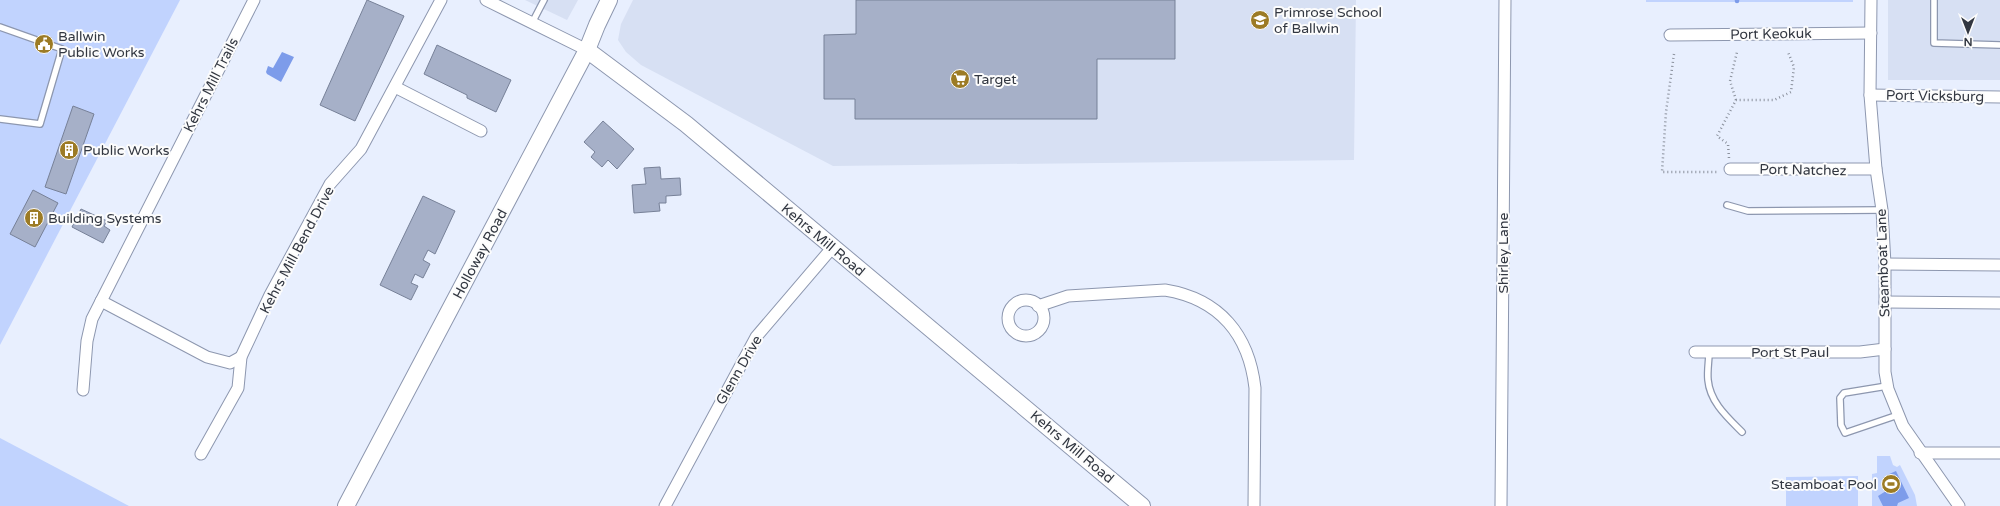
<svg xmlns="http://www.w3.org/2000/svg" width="2000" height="506" viewBox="0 0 2000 506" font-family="'Varela Round',sans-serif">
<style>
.built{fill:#d7e0f3}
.green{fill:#c1d3fe}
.water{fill:#7d9cea}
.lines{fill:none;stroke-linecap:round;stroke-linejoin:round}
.stream{stroke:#7d9cea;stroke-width:4.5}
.building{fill:#a6b0c8;stroke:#778198}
.lane-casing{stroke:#8d97af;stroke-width:8}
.street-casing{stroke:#8d97af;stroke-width:13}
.secondary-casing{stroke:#8d97af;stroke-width:18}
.path{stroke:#8b919d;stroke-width:2.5;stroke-dasharray:1 3;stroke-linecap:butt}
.lane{stroke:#fff;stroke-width:5.5}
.street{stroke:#fff;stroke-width:11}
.secondary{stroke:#fff;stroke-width:16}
.labels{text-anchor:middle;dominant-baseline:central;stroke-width:4;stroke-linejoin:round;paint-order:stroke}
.poi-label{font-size:14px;fill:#323741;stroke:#fcfcfc;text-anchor:start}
.street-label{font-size:14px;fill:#323741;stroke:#fcfcfc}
</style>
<rect width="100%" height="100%" fill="#e8effe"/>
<g class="built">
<path d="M525,0H578L567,20Z"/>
<path d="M633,0H1356L1354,160L833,166L641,65L626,52L618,40L621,24Z"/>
<rect x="1888" y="0" width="112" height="80"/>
</g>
<g class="green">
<path d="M0,0H180L0,345Z"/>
<rect x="1646" y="0" width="207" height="2"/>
<path d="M0,438L129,506H0Z"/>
<path d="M1877,456H1890L1893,465L1897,467L1900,465L1915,495L1917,506H1872V474L1877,473Z"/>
<path d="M1858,476V506H1786V477Z"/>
</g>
<g class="water">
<path d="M282,52L294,57L281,82L267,74L266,72L268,66L273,68Z"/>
<path d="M1896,471L1909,498L1898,503L1897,506H1883L1878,496L1886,491L1887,475Z"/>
</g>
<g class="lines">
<path class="stream" d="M1737,0V1"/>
</g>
<g class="building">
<path d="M367,0L404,16L355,121L320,105Z"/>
<path d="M856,0H1175V59H1097V119H855V99H824V35L856,34Z"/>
<path d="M437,45L511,80L496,112L467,98V95L424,74Z"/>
<path d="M73,106L94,114L66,194L45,187Z"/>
<path d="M603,121L634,149L617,169L608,160L602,167L591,157L595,152L584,142Z"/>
<path d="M660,167L661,179L680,178L681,195L666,196V203H659L660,211L634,213L632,185L646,184L644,168Z"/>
<path d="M33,190L58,203L35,247L10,234Z"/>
<path d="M423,196L455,211L435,254L428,250L423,260L430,264L423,278L415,274L411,283L418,286L411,300L380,285Z"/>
<path d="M81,209L107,221L104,226L110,230L103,243L72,227Z"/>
</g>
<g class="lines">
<g class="lane-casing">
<g id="lane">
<path d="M1934,0V43L2000,45"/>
<path d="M532,23L544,0"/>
<path d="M0,27L62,49L40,124L0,119"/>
<path d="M1727,205L1748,211L1882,210"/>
<path d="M1709,352C1709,361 1707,371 1708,380C1710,402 1727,417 1742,432"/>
<path d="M1887,386L1844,393L1840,398L1841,425L1845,433L1898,415"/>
</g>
</g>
<g class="street-casing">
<g id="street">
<path d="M486,0L587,50"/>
<path d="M1871,0L1870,95L1876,169L1882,210L1885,264V372L1888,389L1903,426L1959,506"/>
<path d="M1670,35L1871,33"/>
<path d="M395,87L481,131"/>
<path d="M1870,95L2000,97"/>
<path d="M1730,169H1876"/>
<path d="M1885,264L2000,265"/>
<circle cx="1026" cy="318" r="18"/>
<path d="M101,301L207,357L230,363L241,357"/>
<path d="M1885,302L2000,303"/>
<path d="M1038,306L1068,296L1165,290C1220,299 1249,335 1255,388L1254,506"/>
<path d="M1695,352H1860L1885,349"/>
<path d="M83,390L87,341L92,319L254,0"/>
<path d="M1920,453H2000"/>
<path d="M201,454L238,388L241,357L270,295L330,184L361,149L441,0"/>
<path d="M665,506L756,337L832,248"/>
<path d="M1501,506L1505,0"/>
</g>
</g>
<g class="secondary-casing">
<g id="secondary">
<path d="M587,50L686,124L1142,506"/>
<path d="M346,506L587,50L597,25L609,0"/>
</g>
</g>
<g class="path">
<path d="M1674,54L1666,112L1662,172H1719"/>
<path d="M1736,100L1730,81L1737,52"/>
<path d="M1729,158L1728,144L1717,136L1736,100H1774L1791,92L1794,67L1788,52"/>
</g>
<use href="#lane" class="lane"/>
<use href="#street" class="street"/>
<use href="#secondary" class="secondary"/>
</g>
<defs>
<g id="school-disc" transform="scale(1)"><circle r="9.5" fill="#9c7b25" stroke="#fcfcfc"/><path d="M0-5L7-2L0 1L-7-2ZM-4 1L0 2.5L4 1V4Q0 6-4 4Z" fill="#fff"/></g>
<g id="civic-disc" transform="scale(1)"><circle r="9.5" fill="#9c7b25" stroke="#fcfcfc"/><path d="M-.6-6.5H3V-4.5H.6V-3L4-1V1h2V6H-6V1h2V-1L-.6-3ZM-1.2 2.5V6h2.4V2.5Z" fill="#fff"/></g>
<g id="supermarket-disc" transform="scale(1)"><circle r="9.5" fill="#9c7b25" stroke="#fcfcfc"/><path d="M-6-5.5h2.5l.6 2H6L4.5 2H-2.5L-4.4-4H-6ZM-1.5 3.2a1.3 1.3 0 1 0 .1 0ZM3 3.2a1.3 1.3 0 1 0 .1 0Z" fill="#fff"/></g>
<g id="building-disc" transform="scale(1)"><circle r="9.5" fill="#9c7b25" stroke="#fcfcfc"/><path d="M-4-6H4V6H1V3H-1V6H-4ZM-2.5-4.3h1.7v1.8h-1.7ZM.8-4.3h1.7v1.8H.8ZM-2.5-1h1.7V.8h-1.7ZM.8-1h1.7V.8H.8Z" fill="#fff"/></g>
<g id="stadium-disc" transform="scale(1)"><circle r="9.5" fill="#9c7b25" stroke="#fcfcfc"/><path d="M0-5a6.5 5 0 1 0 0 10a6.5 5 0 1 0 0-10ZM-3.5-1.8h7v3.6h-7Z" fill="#fff"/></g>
</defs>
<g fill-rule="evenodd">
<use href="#school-disc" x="1260" y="20"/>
<use href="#civic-disc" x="44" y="44"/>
<use href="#supermarket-disc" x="960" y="79"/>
<use href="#building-disc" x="69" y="150"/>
<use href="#building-disc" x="34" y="218"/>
<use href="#stadium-disc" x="1891" y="484"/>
</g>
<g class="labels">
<g class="poi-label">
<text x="1274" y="12">Primrose School<tspan x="1274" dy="16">of Ballwin</tspan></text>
<text x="58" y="36">Ballwin<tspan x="58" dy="16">Public Works</tspan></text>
<text x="974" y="79">Target</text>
<text x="83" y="150">Public Works</text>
<text x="48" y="218">Building Systems</text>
<text x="1877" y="484" text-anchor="end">Steamboat Pool</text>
</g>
<g class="street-label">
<text transform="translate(1771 34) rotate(-1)">Port Keokuk</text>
<text transform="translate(211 85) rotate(-63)">Kehrs Mill Trails</text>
<text transform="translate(1935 96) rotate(1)">Port Vicksburg</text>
<text transform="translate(1803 170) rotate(1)">Port Natchez</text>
<text transform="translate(823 240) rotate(40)">Kehrs Mill Road</text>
<text transform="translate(297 250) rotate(-62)">Kehrs Mill Bend Drive</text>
<text transform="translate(1503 253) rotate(-90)">Shirley Lane</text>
<text transform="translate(480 254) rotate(-62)">Holloway Road</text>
<text transform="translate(1883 263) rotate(-92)">Steamboat Lane</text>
<text x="1790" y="352">Port St Paul</text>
<text transform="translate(739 370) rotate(-60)">Glenn Drive</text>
<text transform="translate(1072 447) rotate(40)">Kehrs Mill Road</text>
</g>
</g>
<g transform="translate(1968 32) rotate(180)" stroke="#fcfcfc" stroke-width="3" paint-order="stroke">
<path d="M0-3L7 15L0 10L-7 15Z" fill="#323741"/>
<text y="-6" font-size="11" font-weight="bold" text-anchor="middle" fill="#323741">N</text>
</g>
</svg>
